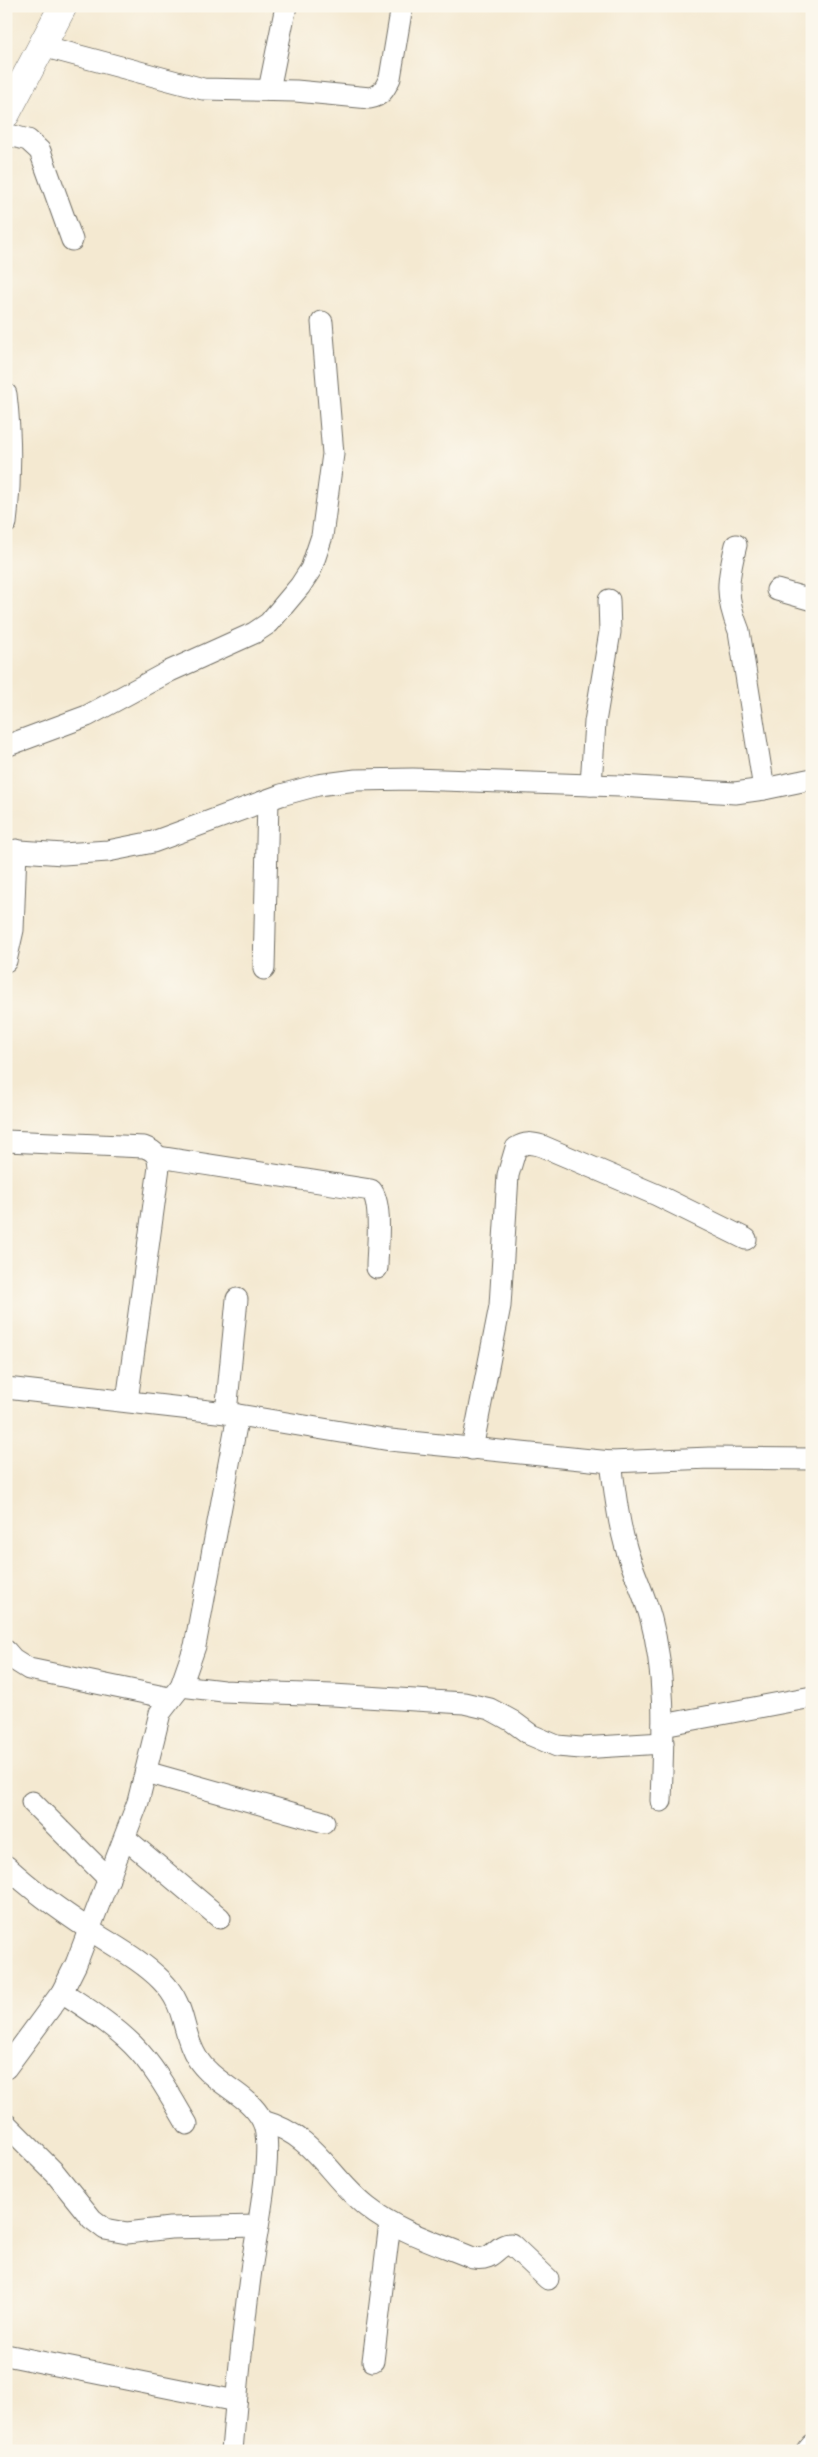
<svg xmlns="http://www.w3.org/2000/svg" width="818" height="2457" viewBox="0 0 818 2457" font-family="Pangolin,sans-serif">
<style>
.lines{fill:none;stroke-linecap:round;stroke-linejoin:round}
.minor-casing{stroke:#716e65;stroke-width:23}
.secondary-casing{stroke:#716e65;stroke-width:29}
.minor{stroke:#fff;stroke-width:21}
.secondary{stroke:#fff;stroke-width:28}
</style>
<rect width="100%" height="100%" fill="#fbf7ec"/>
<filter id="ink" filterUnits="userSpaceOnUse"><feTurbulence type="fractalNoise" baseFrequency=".02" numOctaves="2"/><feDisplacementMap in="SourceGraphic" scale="10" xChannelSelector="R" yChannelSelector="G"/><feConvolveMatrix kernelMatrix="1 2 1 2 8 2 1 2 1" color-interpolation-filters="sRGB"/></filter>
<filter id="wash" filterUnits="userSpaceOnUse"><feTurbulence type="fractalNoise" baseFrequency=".0096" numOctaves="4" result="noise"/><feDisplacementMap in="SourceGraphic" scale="20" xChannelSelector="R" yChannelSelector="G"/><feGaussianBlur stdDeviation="1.12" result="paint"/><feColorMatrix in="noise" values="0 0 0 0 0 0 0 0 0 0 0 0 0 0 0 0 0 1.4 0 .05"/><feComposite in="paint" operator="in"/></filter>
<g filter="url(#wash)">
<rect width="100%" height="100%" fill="#f4e9d1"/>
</g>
<g filter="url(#ink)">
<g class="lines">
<g class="minor-casing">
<g id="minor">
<path d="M42,46L203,89L296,91L370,98C382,96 385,88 390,78L402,6"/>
<path d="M269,90L286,6"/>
<path d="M6,134L28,140L40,151L72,240"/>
<path d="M6,394C11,437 11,480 6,523"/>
<path d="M736,545C727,581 725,596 739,631L764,789"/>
<path d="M777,590L812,600"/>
<path d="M6,746L87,716L170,671L254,633L269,623L300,586L311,569L322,536L333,454L322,322"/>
<path d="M591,785L595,722L610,632L609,600"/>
<path d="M6,850L63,854L108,851L153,842L281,795L318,785L356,780L413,779L620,786L735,793L764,789L812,779"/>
<path d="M6,961L13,930L16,850"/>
<path d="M264,969L268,800"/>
<path d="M6,1141L144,1147C155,1151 158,1155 159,1167L127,1401"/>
<path d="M159,1157L371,1190C383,1204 377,1248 377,1268"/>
<path d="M6,1388L226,1413L390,1440L611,1462L710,1458L812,1459"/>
<path d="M226,1413L237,1299"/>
<path d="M472,1449L500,1306L508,1175L516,1148C525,1142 531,1143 542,1146L657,1195L746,1239"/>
<path d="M611,1462C615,1492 618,1522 627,1551C634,1574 645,1596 651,1619C667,1678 663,1741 661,1801"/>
<path d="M6,1651L13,1659L29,1669L169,1698"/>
<path d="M181,1686L223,1691L333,1695L464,1703L490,1709L512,1721L531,1735L557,1746L581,1748L663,1743"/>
<path d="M663,1725L812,1697"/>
<path d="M146,1772L324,1822"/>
<path d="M32,1802L109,1879"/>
<path d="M125,1838L220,1918"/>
<path d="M6,1866C32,1890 61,1911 90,1930C114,1946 141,1960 161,1980C188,2007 180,2030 197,2058C213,2084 248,2093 262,2120C276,2145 255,2239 251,2270C243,2330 237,2390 232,2451"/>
<path d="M62,1992C86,2008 112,2024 133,2045C155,2067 171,2097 187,2124"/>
<path d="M6,2068L62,1992L76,1964L138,1802L160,1713L181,1686L195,1646L238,1415"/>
<path d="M263,2121C316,2136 327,2175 367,2207C397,2231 437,2243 473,2258C495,2262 495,2244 511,2244L548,2279"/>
<path d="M6,2124L55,2173L92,2219L105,2229L127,2233L170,2228L257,2226"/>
<path d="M6,2355L236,2401"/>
<path d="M373,2361L390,2223"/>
<path d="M807,2451L812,2445"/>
</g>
</g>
<g class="secondary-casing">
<path id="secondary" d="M6,114L63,6"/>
</g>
<use href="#minor" class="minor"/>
<use href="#secondary" class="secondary"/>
</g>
</g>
<rect width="818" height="2457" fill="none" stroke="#fbf7ec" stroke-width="25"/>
</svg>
